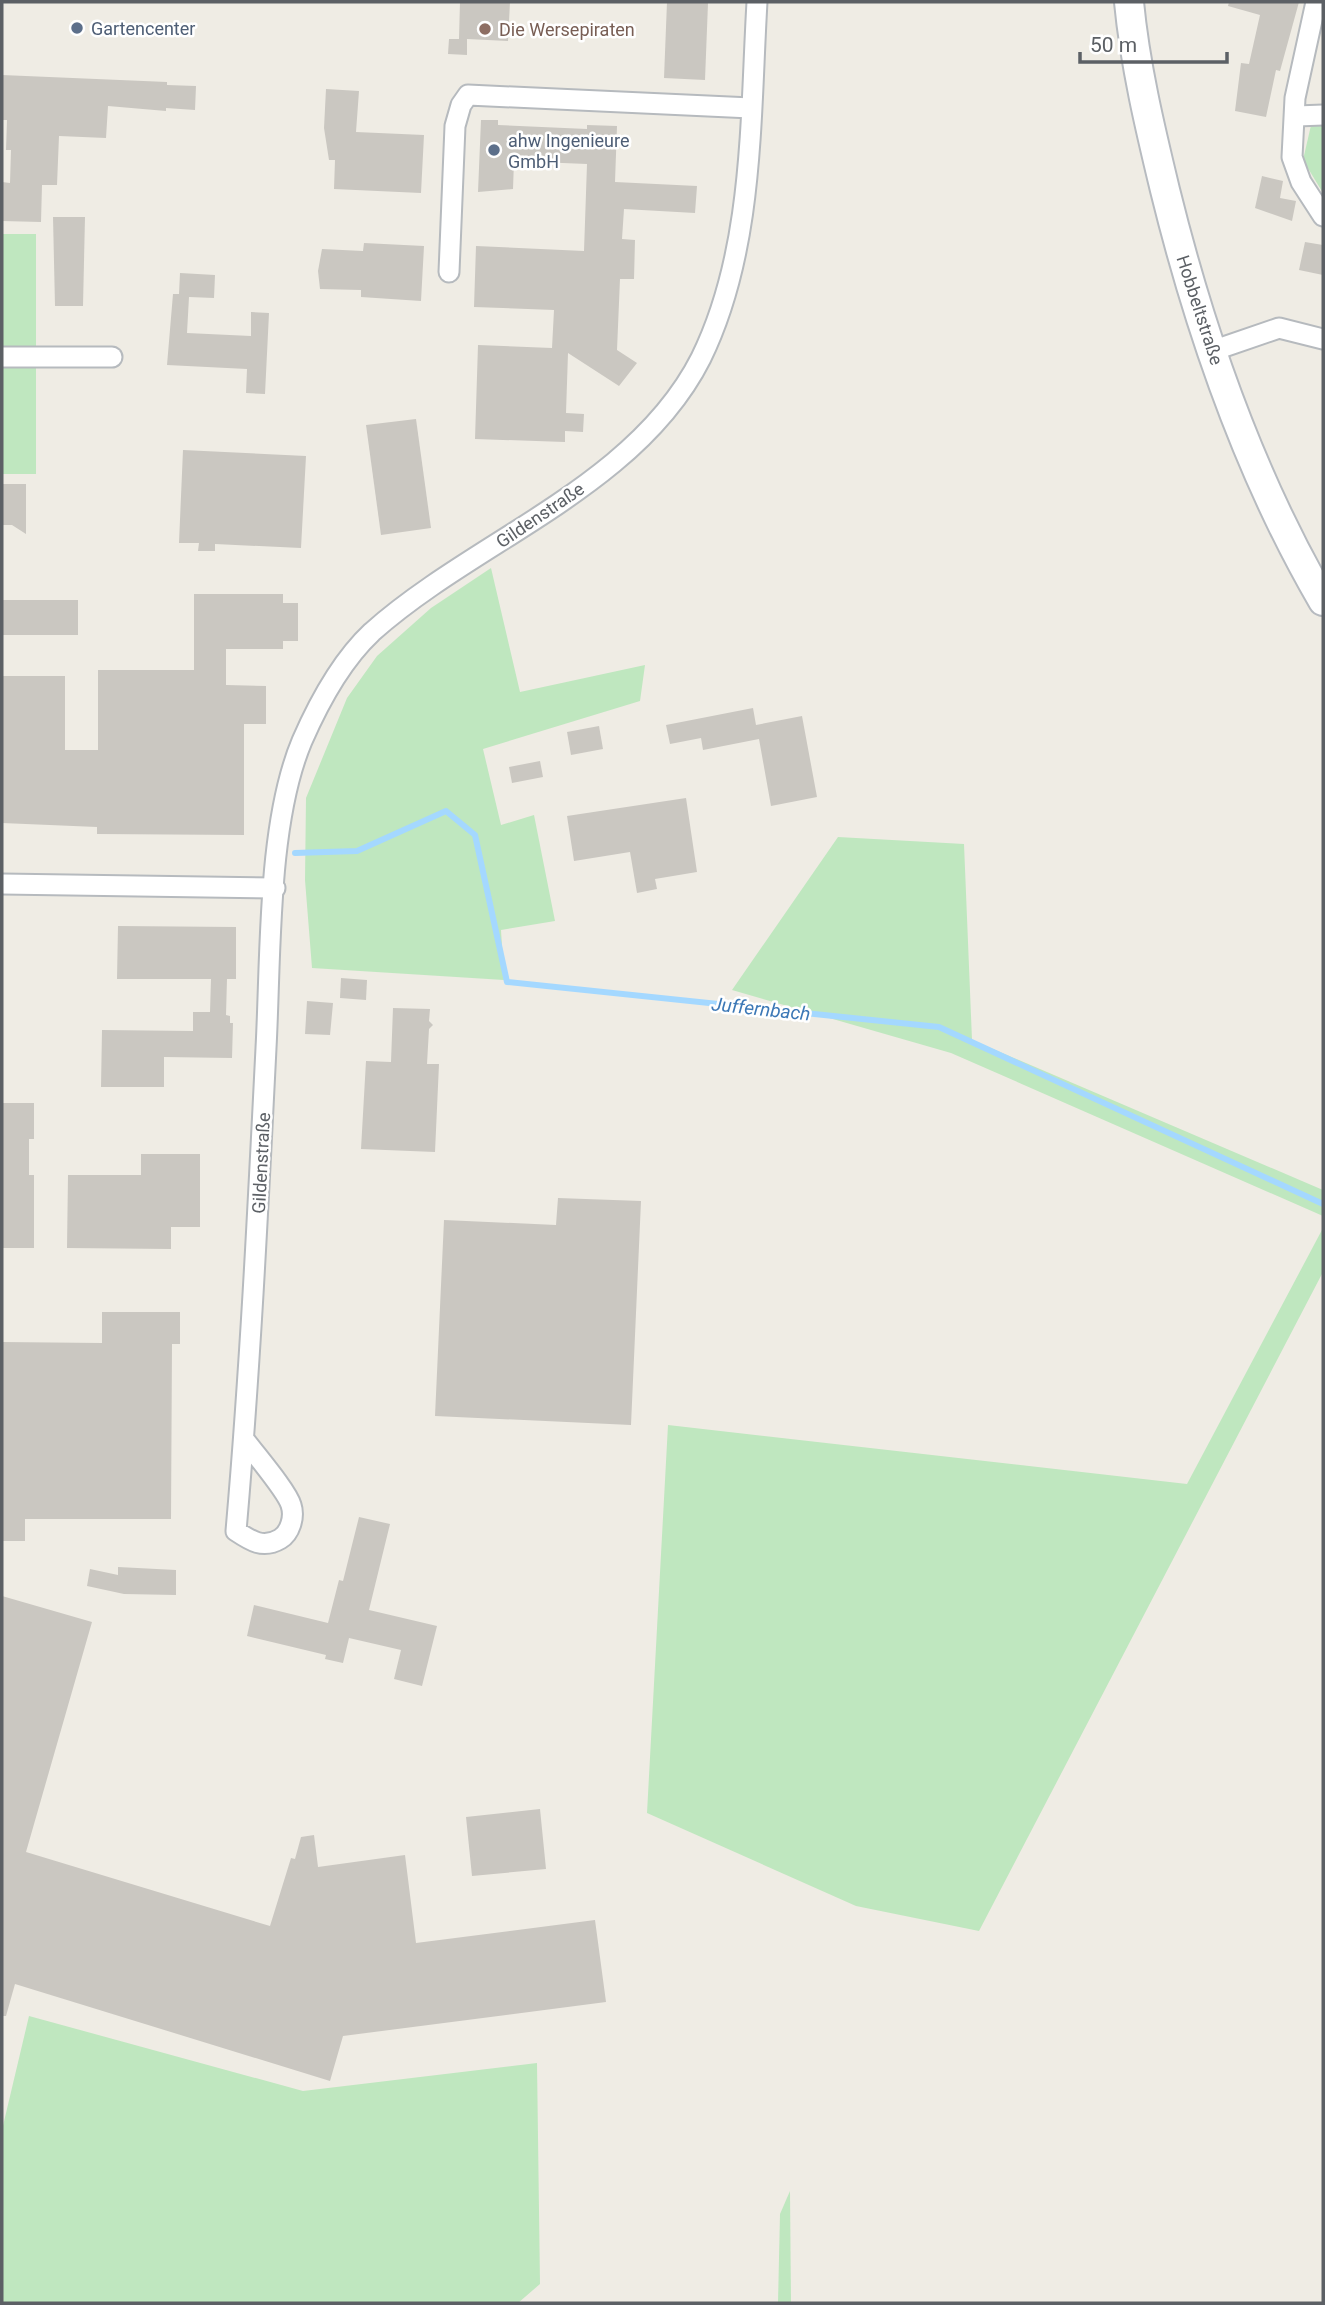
<svg xmlns="http://www.w3.org/2000/svg" width="1325" height="2305" viewBox="0 0 1325 2305" font-family="Roboto,sans-serif">
<style>
.green{fill:#bfe7bf}
.lines{fill:none;stroke-linecap:round;stroke-linejoin:round}
.stream{stroke:#a4d8ff;stroke-width:6}
.building{fill:#cac7c1}
.street-casing{stroke:#b6babe;stroke-width:23}
.secondary-casing{stroke:#b7bbc0;stroke-width:32}
.street{stroke:#fff;stroke-width:19}
.secondary{stroke:#fff;stroke-width:28}
.service-dot{fill:#5c6f8a;stroke:#fff;stroke-width:2.5}
.education-dot{fill:#8d6e63;stroke:#fff;stroke-width:2.5}
.labels{text-anchor:middle;dominant-baseline:central;stroke-width:5;stroke-linejoin:round;paint-order:stroke}
.service-label{font-size:18px;fill:#4e5e75;stroke:#fff;text-anchor:start}
.education-label{font-size:18px;fill:#785e54;stroke:#fff;text-anchor:start}
.street-label{font-size:18px;fill:#5c6065;stroke:#fff}
.water-label{font-size:19px;font-style:italic;fill:#3c78b6;stroke:#fff}
</style>
<rect width="100%" height="100%" fill="#efece4"/>
<g class="green">
<path d="M1312,121L1323,124V193L1303,160Z"/>
<rect x="2" y="234" width="34" height="240"/>
<path d="M491,568L520,692L645,665L640,701L483,749L501,825L534,815L555,921L501,930L504,980L312,968L305,880L306,798L347,698L377,656L431,608Z"/>
<path d="M838,837L964,844L972,1040L1323,1190V1216L951,1053L732,990Z"/>
<path d="M1323,1228V1272L979,1931L856,1906L647,1813L668,1425L1187,1484Z"/>
<path d="M29,2016L303,2091L537,2063L540,2284L518,2303H2V2130Z"/>
<path d="M790,2191L791,2303H778L780,2214Z"/>
</g>
<g class="lines">
<path class="stream" d="M295,853L357,851L446,811L475,835L507,982L939,1027L1323,1204"/>
</g>
<g class="building">
<path d="M460,2H510L508,41L467,39V55L448,54L449,39H459Z"/>
<path d="M667,2L708,3L705,80L664,78Z"/>
<path d="M1229,2H1299L1280,71L1276,70L1266,117L1235,111L1241,63L1249,64L1260,15L1228,6Z"/>
<path d="M2,75L167,82V85L196,86L195,110L166,108V111L108,106L106,138L59,136L57,185H42L41,222L2,221V182L10,183L11,150H6L7,120H2Z"/>
<path d="M326,89L359,91L356,132L424,135L421,193L334,189L335,160H329L324,128Z"/>
<path d="M481,120H498V125L587,129V125L617,126L615,182L697,186L695,213L624,209L622,239L635,240L634,279H620L617,350L637,363L619,386L568,353L566,413L584,414L583,432L565,431V442L475,439L478,345L552,348L554,310L474,307L476,246L584,251L587,164L514,161L513,189L478,192Z"/>
<path d="M1262,176L1283,181L1280,198L1296,201L1292,221L1255,208Z"/>
<path d="M53,217H85L83,306H55Z"/>
<path d="M1305,242L1323,245V275L1299,270Z"/>
<path d="M364,243L424,246L421,301L361,297V290L320,289L318,271L322,249L363,251Z"/>
<path d="M180,273L215,275L214,298L189,297L187,333L251,336V312L269,313L265,394L246,393L247,369L167,365L173,294H179Z"/>
<path d="M416,419L431,528L381,535L366,425Z"/>
<path d="M183,450L306,456L301,548L215,544V551H198L199,543H179Z"/>
<path d="M2,484H26V534L12,525H2Z"/>
<path d="M194,594H283V603H298V641H283V649H226V685L266,686V724H244V835L97,834V827L2,823V676H65V750H98V670H194Z"/>
<rect x="2" y="600" width="76" height="35"/>
<path d="M753,708L756,725L802,716L817,797L771,806L759,739L703,750L701,738L670,744L666,725Z"/>
<path d="M599,726L603,749L571,755L567,732Z"/>
<path d="M540,761L543,777L512,783L509,767Z"/>
<path d="M686,798L697,872L655,879L657,889L637,893L630,852L574,861L567,816Z"/>
<path d="M118,926L236,927V979H227L226,1015L230,1016V1023H233L232,1058L164,1057V1087H101L102,1030L193,1031V1012H210L211,979H117Z"/>
<path d="M341,978L367,980L366,1000L340,998Z"/>
<path d="M307,1001L333,1003L330,1035L305,1034Z"/>
<path d="M393,1008L430,1009L429,1021L433,1025L429,1029L427,1064H439L435,1152L361,1149L366,1061L391,1062Z"/>
<path d="M2,1103H34V1139H29V1175H34V1248H2Z"/>
<path d="M141,1154H200V1227H171V1249L67,1248L68,1175H141Z"/>
<path d="M558,1198L641,1201L631,1425L435,1416L444,1220L556,1225Z"/>
<path d="M102,1312H180V1344H172L171,1519H25V1541H2V1342L102,1343Z"/>
<path d="M359,1517L390,1524L369,1610L437,1626L422,1686L394,1679L401,1650L349,1638L343,1663L325,1659L326,1655L247,1636L254,1605L328,1623L339,1580L343,1581Z"/>
<path d="M118,1567L176,1570V1595L124,1594L87,1586L90,1569L118,1575Z"/>
<path d="M2,1596L92,1622L26,1852L270,1926L291,1858L295,1859L301,1837L314,1835L318,1867L405,1855L416,1943L595,1920L606,2002L343,2036L330,2081L15,1984L6,2016H2Z"/>
<path d="M540,1809L546,1869L472,1876L466,1817Z"/>
</g>
<g class="lines">
<g class="street-casing">
<g id="street">
<path d="M1316,2L1295,98L1292,157L1301,182L1323,216"/>
<path d="M1297,116L1323,115"/>
<path d="M449,272L455,126L461,105L468,95L751,108"/>
<path d="M1212,351L1279,328L1323,339"/>
<path d="M2,357H112"/>
<path d="M2,884L275,888"/>
<path d="M244,1439C255,1454 287,1491 291,1505C295,1517 290,1533 280,1539C263,1549 251,1541 236,1531C250,1371 258,1209 266,1048C271,956 267,824 302,741C319,702 341,661 372,632C475,540 636,487 701,358C754,250 750,120 757,2"/>
</g>
</g>
<g class="secondary-casing">
<path id="secondary" d="M1129,2C1135,65 1150,128 1165,190C1200,332 1249,474 1323,601"/>
</g>
<use href="#street" class="street"/>
<use href="#secondary" class="secondary"/>
</g>
<g class="service-dot">
<circle cx="77" cy="28" r="7"/>
<circle cx="494" cy="150" r="7"/>
</g>
<circle class="education-dot" cx="485" cy="29" r="7"/>
<g class="labels">
<g class="service-label">
<text x="91" y="28">Gartencenter</text>
<text x="508" y="140">ahw Ingenieure<tspan x="508" dy="21">GmbH</tspan></text>
</g>
<g class="education-label">
<text x="499" y="29">Die Wersepiraten</text>
</g>
<g class="street-label">
<text transform="translate(1200 310) rotate(72)">Hobbeltstraße</text>
<text transform="translate(540 515) rotate(-34)">Gildenstraße</text>
<text transform="translate(261 1163) rotate(-87)">Gildenstraße</text>
</g>
<g class="water-label">
<text transform="translate(761 1009) rotate(6)">Juffernbach</text>
</g>
</g>
<rect width="1325" height="2305" fill="none" stroke="#5c6065" stroke-width="7"/>
<path d="M1080 52v10h147v-10" fill="none" stroke="#5c6065" stroke-width="3.5"/>
<text x="1090" y="52" font-size="21" fill="#5c6065" stroke="#ffffff" stroke-width="5" paint-order="stroke">50 m</text>
</svg>
